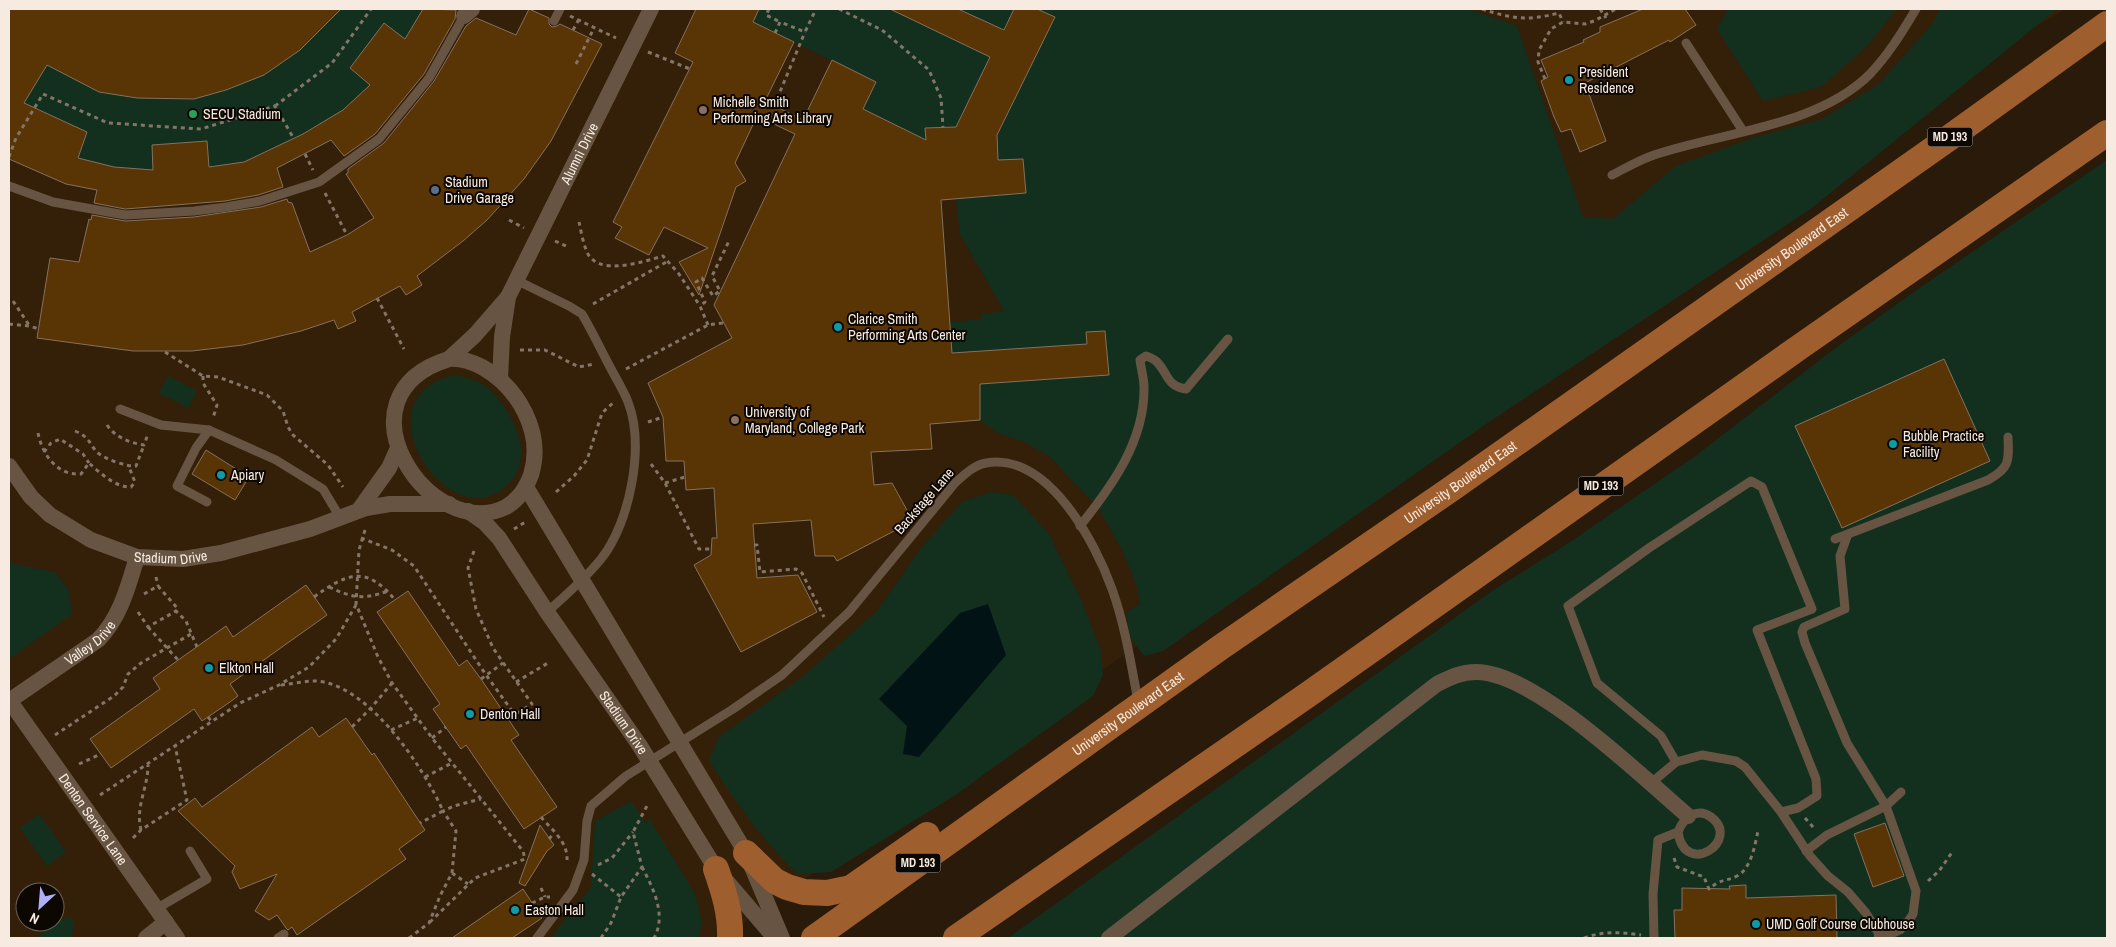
<svg xmlns="http://www.w3.org/2000/svg" width="2116" height="947" viewBox="0 0 2116 947" font-family="'Archivo Narrow',sans-serif">
<style>
.built{fill:#341f08;fill-rule:evenodd}
.green{fill:#13301f;fill-rule:evenodd}
.water{fill:#021316}
.building{fill:#593405;stroke:#85715e}
.lines{fill:none;stroke-linecap:round;stroke-linejoin:round}
.path{stroke:#837567;stroke-width:3;stroke-dasharray:4 4;stroke-linecap:butt}
.lane{stroke:#675442;stroke-width:9}
.street{stroke:#675442;stroke-width:16}
.primary{stroke:#9f5e2e;stroke-width:26}
.culture-dot{fill:#0f9aa8;stroke:#0d0702;stroke-width:2}
.education-dot{fill:#8d6e63;stroke:#0d0702;stroke-width:2}
.leisure-dot{fill:#2e9e5b;stroke:#0d0702;stroke-width:2}
.service-dot{fill:#5c6f8a;stroke:#0d0702;stroke-width:2}
.labels{text-anchor:middle;dominant-baseline:central;stroke-width:4;stroke-linejoin:round;paint-order:stroke}
.shield{fill:#0d0702;stroke:#b1a79e;stroke-width:1}
.shield-label{font-size:12px;font-weight:bold;fill:#f7ebe1}
.poi-label{font-size:14px;fill:#f7ebe1;stroke:#0d0702;text-anchor:start}
.street-label{font-size:14px;fill:#f7ebe1;stroke:#0d0702}
</style>
<rect width="100%" height="100%" fill="#2a1a09"/>
<path class="built" d="M9,9H2066L1946,78L721,938H9ZM25,892H55V922H25Z"/>
<g class="green">
<path d="M9,9H451L448,16L361,127L336,147L330,141L277,168L280,176L255,185L107,193L66,184L27,144L9,133Z"/>
<path d="M759,9H890L990,57L956,127L925,128L926,140L863,109L876,82L753,22Z"/>
<path d="M958,9H1014L1004,30Z"/>
<path d="M1037,9H1468L1517,26L1583,217L1613,219L1676,166L1752,138L1822,119L1879,84L1932,24L1940,9H2057L1812,208L1486,424L1163,651L1145,656C1131,641 1126,632 1128,611L1140,604L1136,583L1122,550L1099,509L1050,457L1025,442L998,433L980,420V384L1109,375L1105,331L1086,332L1087,344L952,353L950,322L982,319V314L1004,311L960,234L956,199L1026,193L1023,160H998L997,135L1054,17Z"/>
<path d="M1728,9H1897L1867,46L1821,87L1763,101L1717,29Z"/>
<path d="M2107,160V938H1008L1492,591L1567,544L1694,457L1838,346L1931,280Z"/>
<path d="M456,375C466,377 475,380 484,385C493,391 499,400 505,408C522,434 531,467 503,489C445,534 356,395 456,375Z"/>
<path d="M168,376L197,391L188,408L159,393Z"/>
<path d="M991,492L1013,495L1049,534L1082,602L1101,651L1103,675L1093,696L954,796L831,872L798,874C762,841 735,801 709,760L719,737L801,678L877,611L922,547L962,502ZM1005,656L903,754L908,726L879,699Z"/>
<path d="M9,560L14,564L55,572L69,591L72,614L9,659Z"/>
<path d="M631,801L646,824L649,818L696,896L702,923L699,938H553V935L591,887L595,821Z"/>
<path d="M39,814L66,852L47,866L20,828Z"/>
<path d="M69,917L74,922L72,938H39L41,934L65,918Z"/>
</g>
<path class="water" d="M988,604L1006,655L919,757L903,754L907,726L879,699L960,613Z"/>
<g class="building">
<path d="M9,9H341L300,50L264,75L226,90L194,99L137,98L99,92L47,65L24,103L87,132L78,158L114,167L153,170L152,145L207,141L209,167L244,162L303,134L343,110L370,85L350,68L384,23L405,39L423,9L456,10L455,19L424,74L375,134L344,156L331,140L277,168L283,187L258,195L225,201L125,209L94,203L97,190L66,184L9,159Z"/>
<path d="M529,9L549,18V24L552,27L557,26L560,24L602,44L551,141L524,179L487,220L463,241L417,276L422,285L406,295L400,286L352,312L356,321L338,329L334,320L301,331L243,345L192,351H133L37,338L50,258L79,262L89,219L91,220L92,215L125,221L194,217L261,207L287,199L288,202L292,203L310,252L347,235L374,218L346,174L348,173V169L384,143L434,81L466,26L476,18L516,35Z"/>
<path d="M696,9H759L753,22L794,42L765,101L803,120L832,60L876,82L863,109L926,140L925,128L956,127L990,57L890,9H958L1004,30L1014,9H1037L1055,17L997,135L998,160L1023,159L1026,193L941,200L952,353L1087,344L1086,332L1105,331L1109,375L980,384V420L930,424L932,449L871,452L874,485L892,483L913,521L837,561L834,556H815L811,520L753,524L757,578L798,575L817,612L741,652L694,565L711,555L712,538H717L714,488L686,490L684,461H666L663,417L648,383L732,338L714,305L795,134L757,116L735,163L746,181L736,187L699,295L679,262L708,248L664,227L649,255L615,238L622,227L613,222L693,62L675,53Z"/>
<path d="M1643,9H1685L1696,25L1670,42L1669,40L1585,83L1606,141L1580,152L1571,129L1561,132L1554,117L1541,81L1548,77L1541,60L1584,42L1583,40L1600,32V27Z"/>
<path d="M1944,359L1990,461L1842,528L1795,426Z"/>
<path d="M206,450L249,477L235,500L192,474Z"/>
<path d="M306,585L327,615L230,684L238,696L230,702L202,721L194,709L111,768L90,739L160,689L153,678L226,626L233,637Z"/>
<path d="M408,591L459,666L467,660L481,679L519,735L511,740L557,807L524,829L466,745L461,749L433,709L440,704L377,612Z"/>
<path d="M346,718L372,755L374,753L425,830L399,849L406,859L297,935L292,927L288,930L286,928L277,915L269,920L255,911L277,874L240,889L232,872L235,866L178,811L195,798L202,807L312,727L319,737Z"/>
<path d="M1885,823L1904,876L1873,887L1854,834Z"/>
<path d="M540,825L554,845L547,851L525,886L519,883Z"/>
<path d="M1746,885V898L1836,895L1837,938H1675L1674,910H1682V888L1730,889L1729,886Z"/>
<path d="M523,889L542,918L512,938H452Z"/>
</g>
<g class="lines">
<g class="path">
<path d="M769,9L766,15L780,22"/>
<path d="M839,9L882,30L929,70L941,98L943,127"/>
<path d="M1482,9C1513,19 1527,21 1559,13L1563,22"/>
<path d="M1600,9L1606,18"/>
<path d="M570,16L616,38"/>
<path d="M573,30L578,21"/>
<path d="M775,33L780,22L805,32L816,9"/>
<path d="M648,52L690,69"/>
<path d="M576,64L594,28"/>
<path d="M1545,79L1538,62L1539,50L1551,29L1563,22L1585,24L1594,21L1616,9"/>
<path d="M275,106L332,63L371,9"/>
<path d="M774,106L805,32"/>
<path d="M305,154L313,170"/>
<path d="M9,157L16,138L43,94L108,123L201,129L275,106L294,139"/>
<path d="M325,193L347,235"/>
<path d="M509,220L524,228"/>
<path d="M579,222C581,231 583,243 587,252C598,277 642,262 663,256L679,274L700,306"/>
<path d="M555,241L566,246"/>
<path d="M377,298L404,349"/>
<path d="M13,301L29,325"/>
<path d="M593,304L668,261"/>
<path d="M9,324L29,326L39,329"/>
<path d="M708,325L700,306L705,302L696,282L702,278L713,296L720,291L712,276L730,239"/>
<path d="M520,350H545L579,367L594,364"/>
<path d="M165,352L203,376L218,377L267,395L283,411L288,427L293,435L328,465L343,487"/>
<path d="M626,369L708,325L723,323"/>
<path d="M203,376V383L217,405L213,418"/>
<path d="M648,422L663,417"/>
<path d="M107,425C115,437 130,443 144,445L148,434"/>
<path d="M75,431C91,438 88,443 98,453C105,459 127,467 136,466L144,445"/>
<path d="M38,433C42,454 57,476 81,474L89,463C99,472 116,488 131,487L135,482L129,467"/>
<path d="M44,452L51,443L60,439L83,454L89,463"/>
<path d="M651,464L665,483L699,549H711"/>
<path d="M665,483L685,477"/>
<path d="M556,492L574,476L587,460L602,413L614,402"/>
<path d="M514,529L527,521"/>
<path d="M365,530L359,550L356,604L378,657L392,683L432,738L523,851L525,859L475,878L429,923"/>
<path d="M361,538L392,550L414,566L486,675L515,715"/>
<path d="M754,545H757L760,572L796,569L802,573L824,617"/>
<path d="M474,551L468,568L476,609L493,648L532,704L508,719"/>
<path d="M156,577L158,586"/>
<path d="M329,587C353,598 363,600 388,591"/>
<path d="M144,594L158,586L178,609L176,611L186,621L197,647"/>
<path d="M314,597C346,574 366,564 395,600"/>
<path d="M138,612L148,627L176,611"/>
<path d="M148,627L178,660"/>
<path d="M481,679L503,663"/>
<path d="M516,682L548,663"/>
<path d="M281,685C292,684 304,681 315,681C368,683 424,768 443,811L420,823"/>
<path d="M208,717L212,722"/>
<path d="M352,727L371,708L392,683"/>
<path d="M391,730L418,718"/>
<path d="M55,735L114,696L123,687L128,674L141,663L191,634"/>
<path d="M432,738L446,727"/>
<path d="M79,764L101,754"/>
<path d="M425,777L452,763"/>
<path d="M100,795L240,703L279,685L309,667L336,639L356,605"/>
<path d="M541,817C552,830 568,842 567,860"/>
<path d="M1805,818L1814,828"/>
<path d="M141,830C135,807 148,788 148,765"/>
<path d="M133,838L141,830L187,800L175,746"/>
<path d="M549,839L554,833"/>
<path d="M1674,858L1677,867L1704,877L1709,889C1722,878 1725,882 1737,876C1751,869 1755,845 1758,831"/>
<path d="M598,865L612,858L633,832"/>
<path d="M642,867C653,888 667,915 654,938"/>
<path d="M452,873L468,884"/>
<path d="M592,874L621,897"/>
<path d="M1928,881L1939,871L1953,851"/>
<path d="M541,888L545,897"/>
<path d="M532,903L545,897H550"/>
<path d="M409,938L429,923L440,896L452,873L456,831L443,811L454,806L481,799"/>
<path d="M601,938L611,923L621,897L642,867L633,832L648,804"/>
<path d="M1584,938C1603,931 1621,932 1641,935"/>
</g>
<g class="lane">
<path d="M554,21L560,9"/>
<path d="M1686,43L1743,131"/>
<path d="M1612,175C1626,168 1639,160 1654,155C1722,132 1817,127 1870,74C1889,54 1902,32 1916,9"/>
<path d="M9,186L53,202L125,215L194,211L226,207L260,201L319,182L379,139L429,78L464,16"/>
<path d="M516,280L569,306L582,314C592,331 600,348 609,365C615,377 623,389 628,402C645,446 630,523 601,559C585,579 566,595 547,612"/>
<path d="M120,409L161,425L209,430L276,460L323,489L341,519"/>
<path d="M207,502L177,486L196,448L209,430"/>
<path d="M1080,526C1112,486 1145,441 1144,387C1144,378 1141,369 1140,360L1146,356C1149,357 1154,359 1157,362C1168,373 1166,386 1186,389L1228,339"/>
<path d="M1848,534L1840,556L1845,609L1804,627L1802,632L1805,643L1847,743L1886,806L1916,891L1913,914L1907,923L1900,930L1891,934H1879"/>
<path d="M1835,539L1988,480C2010,468 2009,461 2008,437"/>
<path d="M1676,762L1661,736L1597,683L1568,606L1649,548L1751,481L1762,487L1812,609L1757,630L1816,779L1817,796L1798,808L1781,812"/>
<path d="M1650,784L1676,762L1702,755L1736,761L1745,767L1781,812L1810,856L1828,876L1848,892L1866,913L1879,934L1878,938"/>
<path d="M1806,851L1827,835L1886,806L1901,792"/>
<path d="M156,909L207,879L190,851"/>
<path d="M278,938L284,934"/>
<path d="M537,938L573,890L584,860L587,821L591,806L626,776L733,709L782,675L849,612L955,483C964,475 974,465 986,463C1048,452 1095,542 1112,589C1125,625 1131,664 1138,701"/>
<path d="M1654,938L1653,894L1658,840L1678,832C1683,818 1697,807 1711,817C1742,840 1685,879 1678,832"/>
</g>
<g class="street">
<path d="M464,16L472,9"/>
<path d="M449,359C460,358 472,362 482,367C519,388 544,433 531,475C526,489 518,500 506,507C432,545 329,396 449,359Z"/>
<path id="s1" d="M449,359L475,335L508,297L651,9"/>
<path d="M500,379L502,337L508,297"/>
<path id="s2" d="M9,466L31,497L50,515L91,540L137,557L183,559L221,553L310,529L366,508L390,504H449"/>
<path d="M526,487L746,853L782,938"/>
<path d="M359,510L389,468L398,448"/>
<path id="s3" d="M468,511L485,523L499,538L547,612L640,746L716,869L775,938"/>
<path id="s4" d="M9,700L177,938"/>
<path id="s5" d="M9,701L98,640C120,618 128,587 137,557"/>
<path d="M146,938L166,922"/>
<path d="M1109,938L1437,684C1451,677 1461,672 1476,672C1535,672 1642,777 1688,816"/>
</g>
<g class="primary">
<path d="M746,853L775,881L787,887L804,892L827,893L851,888L927,835"/>
<path d="M716,869C724,892 731,914 730,938"/>
<path id="s6" d="M814,938L1221,647L1451,489L1949,138L2107,24"/>
<path d="M956,938L1306,696L1801,346L2107,133"/>
</g>
</g>
<g class="culture-dot">
<circle cx="1569" cy="80" r="5"/>
<circle cx="838" cy="327" r="5"/>
<circle cx="1893" cy="444" r="5"/>
<circle cx="221" cy="475" r="5"/>
<circle cx="209" cy="668" r="5"/>
<circle cx="470" cy="714" r="5"/>
<circle cx="515" cy="910" r="5"/>
<circle cx="1756" cy="924" r="5"/>
</g>
<g class="education-dot">
<circle cx="703" cy="110" r="5"/>
<circle cx="735" cy="420" r="5"/>
</g>
<circle class="leisure-dot" cx="193" cy="114" r="5"/>
<circle class="service-dot" cx="435" cy="190" r="5"/>
<g class="labels">
<g class="shield">
<rect x="1927.5" y="127.5" width="45" height="19" rx="4"/>
<rect x="1578.5" y="476.5" width="45" height="19" rx="4"/>
<rect x="895.5" y="853.5" width="45" height="19" rx="4"/>
</g>
<g class="shield-label">
<text x="1950" y="137">MD 193</text>
<text x="1601" y="486">MD 193</text>
<text x="918" y="863">MD 193</text>
</g>
<g class="poi-label">
<text x="1579" y="72">President<tspan x="1579" dy="16">Residence</tspan></text>
<text x="713" y="102">Michelle Smith<tspan x="713" dy="16">Performing Arts Library</tspan></text>
<text x="203" y="114">SECU Stadium</text>
<text x="445" y="182">Stadium<tspan x="445" dy="16">Drive Garage</tspan></text>
<text x="848" y="319">Clarice Smith<tspan x="848" dy="16">Performing Arts Center</tspan></text>
<text x="745" y="412">University of<tspan x="745" dy="16">Maryland, College Park</tspan></text>
<text x="1903" y="436">Bubble Practice<tspan x="1903" dy="16">Facility</tspan></text>
<text x="231" y="475">Apiary</text>
<text x="219" y="668">Elkton Hall</text>
<text x="480" y="714">Denton Hall</text>
<text x="525" y="910">Easton Hall</text>
<text x="1766" y="924">UMD Golf Course Clubhouse</text>
</g>
<g class="street-label">
<text stroke="none"><textPath href="#s1" startOffset="246">Alumni Drive</textPath></text>
<text stroke="none"><textPath href="#s6" startOffset="1196">University Boulevard East</textPath></text>
<text stroke="none"><textPath href="#s6" startOffset="791">University Boulevard East</textPath></text>
<text transform="translate(924 501) rotate(-49)">Backstage Lane</text>
<text stroke="none"><textPath href="#s2" startOffset="195">Stadium Drive</textPath></text>
<text stroke="none"><textPath href="#s5" startOffset="100">Valley Drive</textPath></text>
<text stroke="none"><textPath href="#s6" startOffset="386">University Boulevard East</textPath></text>
<text stroke="none"><textPath href="#s3" startOffset="264">Stadium Drive</textPath></text>
<text stroke="none"><textPath href="#s4" startOffset="146">Denton Service Lane</textPath></text>
</g>
</g>
<rect width="2116" height="947" fill="none" stroke="#f7ebe1" stroke-width="20"/>
<g transform="translate(40 907) rotate(206)"><circle r="24" fill="#0d0702" stroke="#6b625b"/>
<path d="M0-4L9 19L0 12L-9 19Z" fill="#afaefa"/>
<text y="-8" font-size="14" font-weight="bold" text-anchor="middle" fill="#f7ebe1">N</text>
</g>
</svg>
